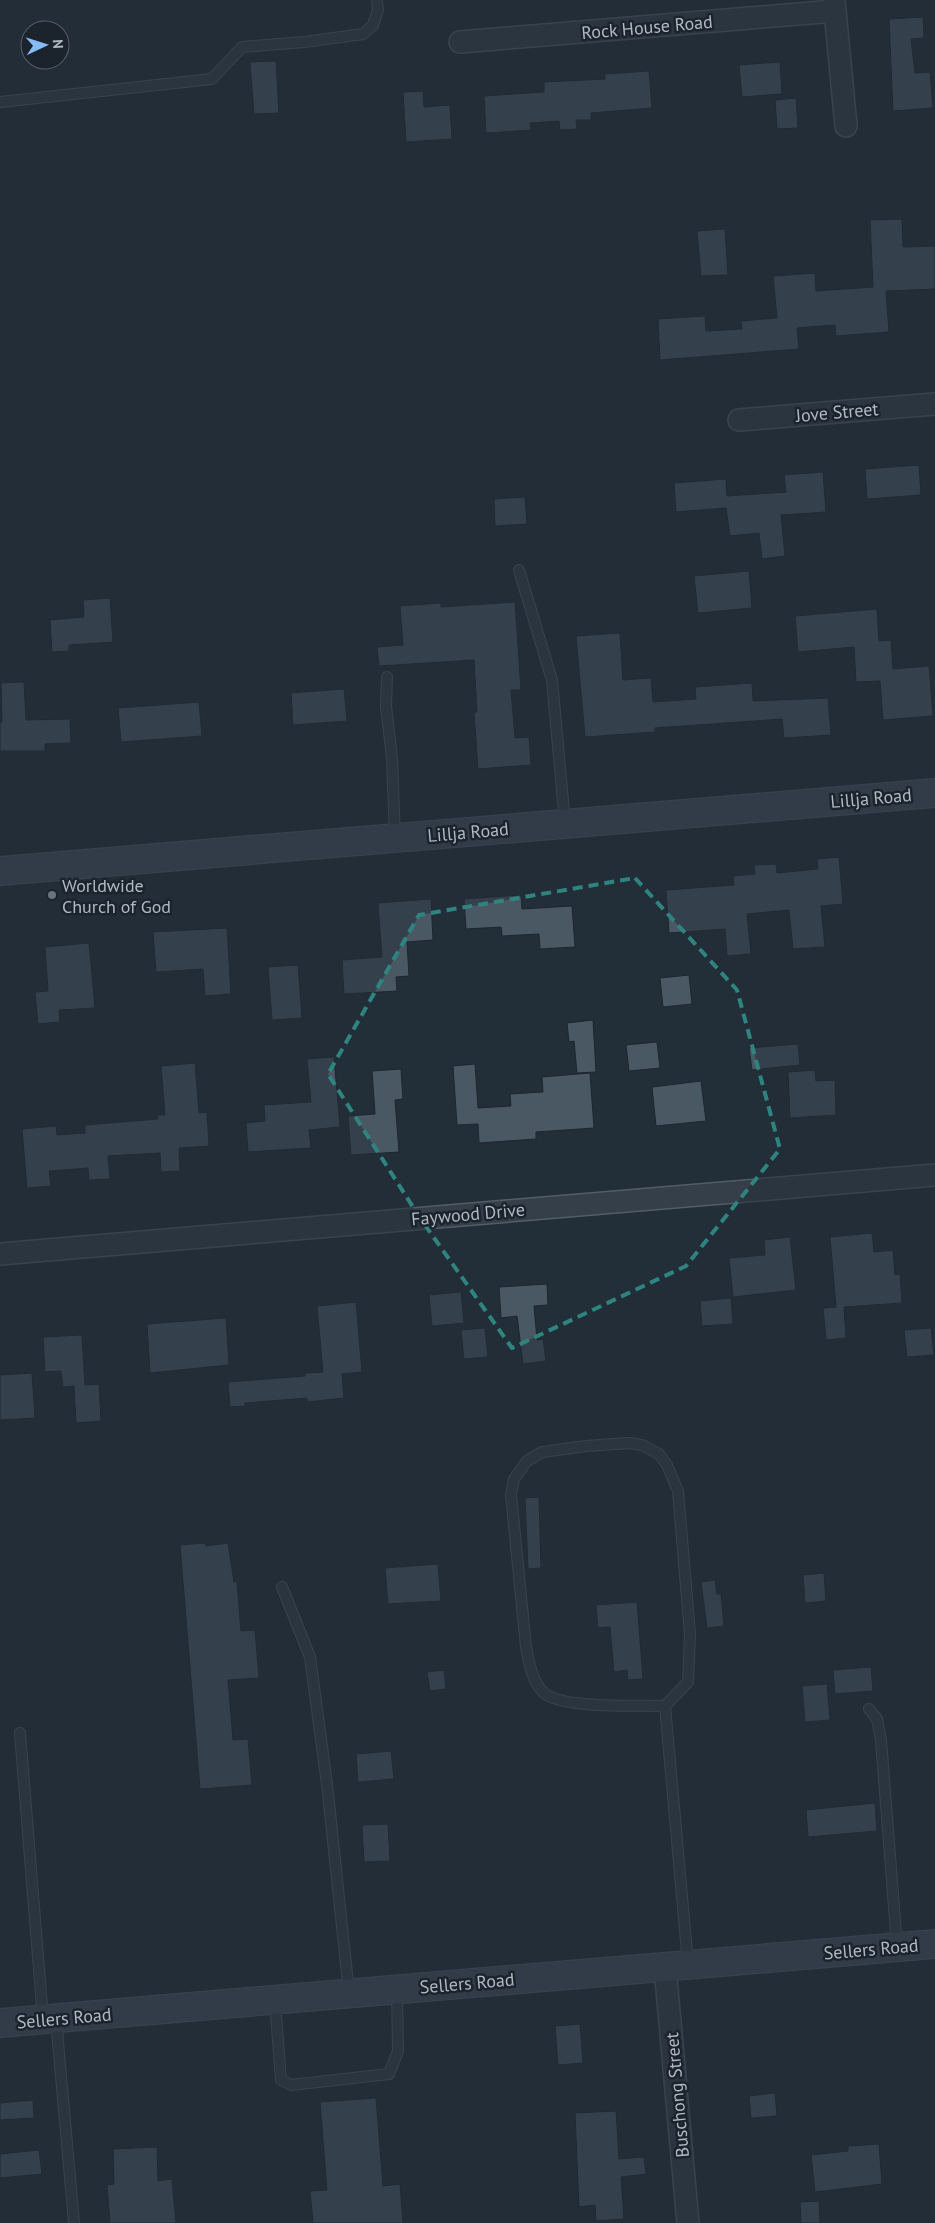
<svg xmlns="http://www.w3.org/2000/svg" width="935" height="2223" viewBox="0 0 935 2223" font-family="'PT Sans',sans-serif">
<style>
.building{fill:#4a5864;stroke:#1d262f}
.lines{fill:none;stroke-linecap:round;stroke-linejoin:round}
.lane-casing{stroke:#535d66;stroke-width:12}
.street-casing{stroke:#535d66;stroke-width:24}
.secondary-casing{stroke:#535d66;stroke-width:30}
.lane{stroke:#353f49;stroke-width:10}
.street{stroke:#353f49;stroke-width:21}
.secondary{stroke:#434f5c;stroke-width:28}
.marked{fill:none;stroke:#2f847f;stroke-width:4;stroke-dasharray:10 6;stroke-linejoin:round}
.worship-dot{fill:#6b7280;stroke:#1b242d;stroke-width:2}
.labels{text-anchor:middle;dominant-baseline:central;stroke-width:5;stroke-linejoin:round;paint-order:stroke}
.street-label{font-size:18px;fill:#b0bac5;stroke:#1b242d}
.poi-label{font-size:18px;fill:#b0bac5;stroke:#1b242d;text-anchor:start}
</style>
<rect width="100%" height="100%" fill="#222e38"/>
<g class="building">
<path d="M923,17L924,38L911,39L915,73L930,72L933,108L893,111L889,19Z"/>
<path d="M276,61L279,113L254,114L250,62Z"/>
<path d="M780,62L782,94L742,97L739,65Z"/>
<path d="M649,71L652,108L591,113V120H576L577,129L560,130L559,121L530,123L531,130L486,133L484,96L544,92V82L605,79V74Z"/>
<path d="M423,91L424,107L450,105L452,139L406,142L403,92Z"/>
<path d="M796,98L798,128L777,129L775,100Z"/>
<path d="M902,219L903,247L935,246V289L886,291L889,332L836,336L835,325L797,328L799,349L660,360L658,319L705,316L706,331L742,329L741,321L777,318L773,276L815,273L816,291L873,287L870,220Z"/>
<path d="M725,229L728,275L701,276L697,231Z"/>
<path d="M919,465L921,495L867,499L865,469Z"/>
<path d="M823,472L826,512L781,515L785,556L762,559L759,533L730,536L726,508L676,512L674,483L726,479L727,496L786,492L784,475Z"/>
<path d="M525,497L527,524L495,526L494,499Z"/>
<path d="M749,571L752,608L698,613L694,576Z"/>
<path d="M110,598L113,642L69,645V651L52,652L50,620L84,617L83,600Z"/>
<path d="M515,602L521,690H511L515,738L529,737L531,765L478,769L474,712H477L474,660L379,666L377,647L403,645L400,606L441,603V607Z"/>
<path d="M877,609L879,641L891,640L893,669L929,666L933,716L883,720L880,681L856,682L854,647L798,652L795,616Z"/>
<path d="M620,633L623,680L651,678L653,702L696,699L695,687L752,683L753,701L828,698L831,735L784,738L782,719L655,728V732L585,737L576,636Z"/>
<path d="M24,682L26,720L70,719L71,743L45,744V751H0V722H2L1,683Z"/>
<path d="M344,689L347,721L293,725L291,693Z"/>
<path d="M199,702L202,736L121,742L118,708Z"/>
<path d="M839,857L843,904L821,906L825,947L793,949L789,910L747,914L751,954L727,956L725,929L669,933L666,890L734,885L733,876L755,874L754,865L776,864L777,873L818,869L817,859Z"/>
<path d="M521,895L522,909L572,906L575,947L540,949L539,934L502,936L501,927L466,929L464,899Z"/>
<path d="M431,899L433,940L407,942L409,976L396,977L397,991L344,994L342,960L382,957L378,903Z"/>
<path d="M227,928L231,994L205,996L203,969L156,972L153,932Z"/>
<path d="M89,943L95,1008L59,1010L60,1022L38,1024L35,992L48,991L45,947Z"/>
<path d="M298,965L302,1018L272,1020L268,967Z"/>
<path d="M689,975L692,1004L663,1007L660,978Z"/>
<path d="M593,1020L596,1072L577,1073L574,1041L569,1042L567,1023Z"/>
<path d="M657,1042L660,1068L629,1071L626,1045Z"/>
<path d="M798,1044L800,1065L752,1070L749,1048Z"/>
<path d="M334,1057L340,1127L309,1130L311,1148L248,1152L246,1123L265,1121L264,1105L311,1102L307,1059Z"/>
<path d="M195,1063L199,1113L207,1112L209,1146L179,1148L180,1171L161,1172L160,1153L108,1156L110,1179L89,1180L88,1168L49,1171L51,1186L27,1188L22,1129L56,1126L57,1135L85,1133V1125L158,1119L157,1115H165L161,1066Z"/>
<path d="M475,1064L478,1108L511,1106L510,1094L543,1092L542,1077L590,1073L594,1128L536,1132V1139L479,1143L478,1124L457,1125L453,1066Z"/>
<path d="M401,1069L403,1099L395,1100L399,1152L351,1155L348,1116L375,1114L372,1071Z"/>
<path d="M815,1070L816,1081L835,1080L836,1115L790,1118L788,1072Z"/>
<path d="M701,1081L706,1121L656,1126L652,1087Z"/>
<path d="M872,1233L874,1252L893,1250L895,1275L900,1274L902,1303L844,1307L846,1338L826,1340L823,1308L836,1307L830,1237Z"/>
<path d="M790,1237L796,1290L733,1297L729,1258L765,1255L764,1240Z"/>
<path d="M547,1284L548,1305L534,1306L537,1340L543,1339L546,1361L523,1364L517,1316L501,1318L499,1287Z"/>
<path d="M461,1292L464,1323L432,1326L429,1295Z"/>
<path d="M731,1298L733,1324L702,1326L700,1301Z"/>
<path d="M356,1302L362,1372L342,1374L344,1398L307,1402V1398L245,1403V1406L230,1407L228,1382L305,1376V1373L323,1372L317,1306Z"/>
<path d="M226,1318L229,1365L150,1373L147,1324Z"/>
<path d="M485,1328L488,1357L464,1359L461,1330Z"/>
<path d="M931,1328L934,1355L907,1357L904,1330Z"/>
<path d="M82,1335L85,1385L99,1384L101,1421L76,1423L74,1386L63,1387L61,1371L45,1372L43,1337Z"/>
<path d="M32,1373L35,1418L0,1420V1375Z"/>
<path d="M539,1497L541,1568L528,1569L525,1498Z"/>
<path d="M205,1543L206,1546L228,1543L234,1582H237L241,1631L255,1630L259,1678L228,1680L233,1740L248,1739L252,1785L200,1789L180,1545Z"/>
<path d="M438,1564L441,1601L388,1604L385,1568Z"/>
<path d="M824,1573L826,1601L805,1603L803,1575Z"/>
<path d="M715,1580L717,1594H721L724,1626L707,1628L701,1582Z"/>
<path d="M637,1602L643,1679L628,1680L627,1670L614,1672L610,1627L598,1628L596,1605Z"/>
<path d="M871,1667L873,1691L835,1694L833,1670Z"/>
<path d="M444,1670L446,1689L430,1691L427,1672Z"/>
<path d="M827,1684L830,1720L805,1722L802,1686Z"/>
<path d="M391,1751L394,1779L358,1782L356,1754Z"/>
<path d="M875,1803L877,1831L808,1837L806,1810Z"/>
<path d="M388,1824L390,1861L364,1862L362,1825Z"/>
<path d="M580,2024L583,2063L558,2065L555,2026Z"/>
<path d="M775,2093L777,2116L751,2118L749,2096Z"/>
<path d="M376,2098L383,2186L400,2184L403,2223H313L310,2191L327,2190L320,2102Z"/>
<path d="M33,2100L34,2118L0,2120V2103Z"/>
<path d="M616,2111L619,2159L644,2157L646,2174L621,2177L624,2219L596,2221L595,2205L579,2207L575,2113Z"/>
<path d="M879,2144L882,2184L815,2192L811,2155L848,2151V2146Z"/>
<path d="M157,2147L158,2181L172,2179L176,2223H110L107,2185L114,2184L113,2149Z"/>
<path d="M39,2150L42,2174L0,2178V2154Z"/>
<path d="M819,2201L820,2223H801L800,2202Z"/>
</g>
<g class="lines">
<g class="lane-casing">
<g id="lane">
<path d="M0,102L212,79L242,47L304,42L363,34L373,25L378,10L377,0"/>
<path d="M519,570L552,680L565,823"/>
<path d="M387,677L386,706L392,758L395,838"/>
<path d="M282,1587L310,1657L327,1784L349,1993"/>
<path d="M665,1706L688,1682L690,1634L678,1491L667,1465L659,1454L642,1445L629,1443L586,1446L542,1452L527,1461L514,1479L511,1495L526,1647C529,1662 532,1682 544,1693C563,1709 639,1705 665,1706L688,1964"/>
<path d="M869,1709L877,1719L881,1740L897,1946"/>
<path d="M20,1733L43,2019"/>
<path d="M275,2001L281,2080L291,2085L389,2074L398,2051L397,1990"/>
<path d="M56,2019L74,2223"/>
</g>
</g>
<g class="street-casing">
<g id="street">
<path d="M834,0L846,126"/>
<path d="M460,42L835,11"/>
<path d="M739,420L935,404"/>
<path d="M0,1254L935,1175"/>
<path d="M665,1967L688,2223"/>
</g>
</g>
<g class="secondary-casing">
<g id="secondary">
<path d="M0,871L935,793"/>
<path d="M0,2023L935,1944"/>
</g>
</g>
<use href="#lane" class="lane"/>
<use href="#street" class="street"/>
<use href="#secondary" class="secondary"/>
</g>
<path d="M0 0H935V2223H0ZM635,878L737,990L780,1149L686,1266L512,1348L420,1218L328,1074L419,915Z" fill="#222e38" fill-opacity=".55" fill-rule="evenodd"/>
<path class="marked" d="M635,878L737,990L780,1149L686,1266L512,1348L420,1218L328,1074L419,915Z"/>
<circle class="worship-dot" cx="52" cy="895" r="5"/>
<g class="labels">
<g class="street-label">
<text transform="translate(647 27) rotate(-5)">Rock House Road</text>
<text transform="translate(837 412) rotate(-5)">Jove Street</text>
<text transform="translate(871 798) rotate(-5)">Lillja Road</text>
<text transform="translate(468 832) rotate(-5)">Lillja Road</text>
<text transform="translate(468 1214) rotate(-5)">Faywood Drive</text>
<text transform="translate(871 1949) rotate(-5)">Sellers Road</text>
<text transform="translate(467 1983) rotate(-5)">Sellers Road</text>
<text transform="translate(64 2018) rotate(-5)">Sellers Road</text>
<text transform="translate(677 2095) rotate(-95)">Buschong Street</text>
</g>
<g class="poi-label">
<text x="62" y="885">Worldwide<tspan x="62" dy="21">Church of God</tspan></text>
</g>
</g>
<g transform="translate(45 45) rotate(86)"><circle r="24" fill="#1b242d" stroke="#57606a"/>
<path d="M0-4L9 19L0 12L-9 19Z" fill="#86bcf4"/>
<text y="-8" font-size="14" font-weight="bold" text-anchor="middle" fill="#b0bac5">N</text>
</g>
</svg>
